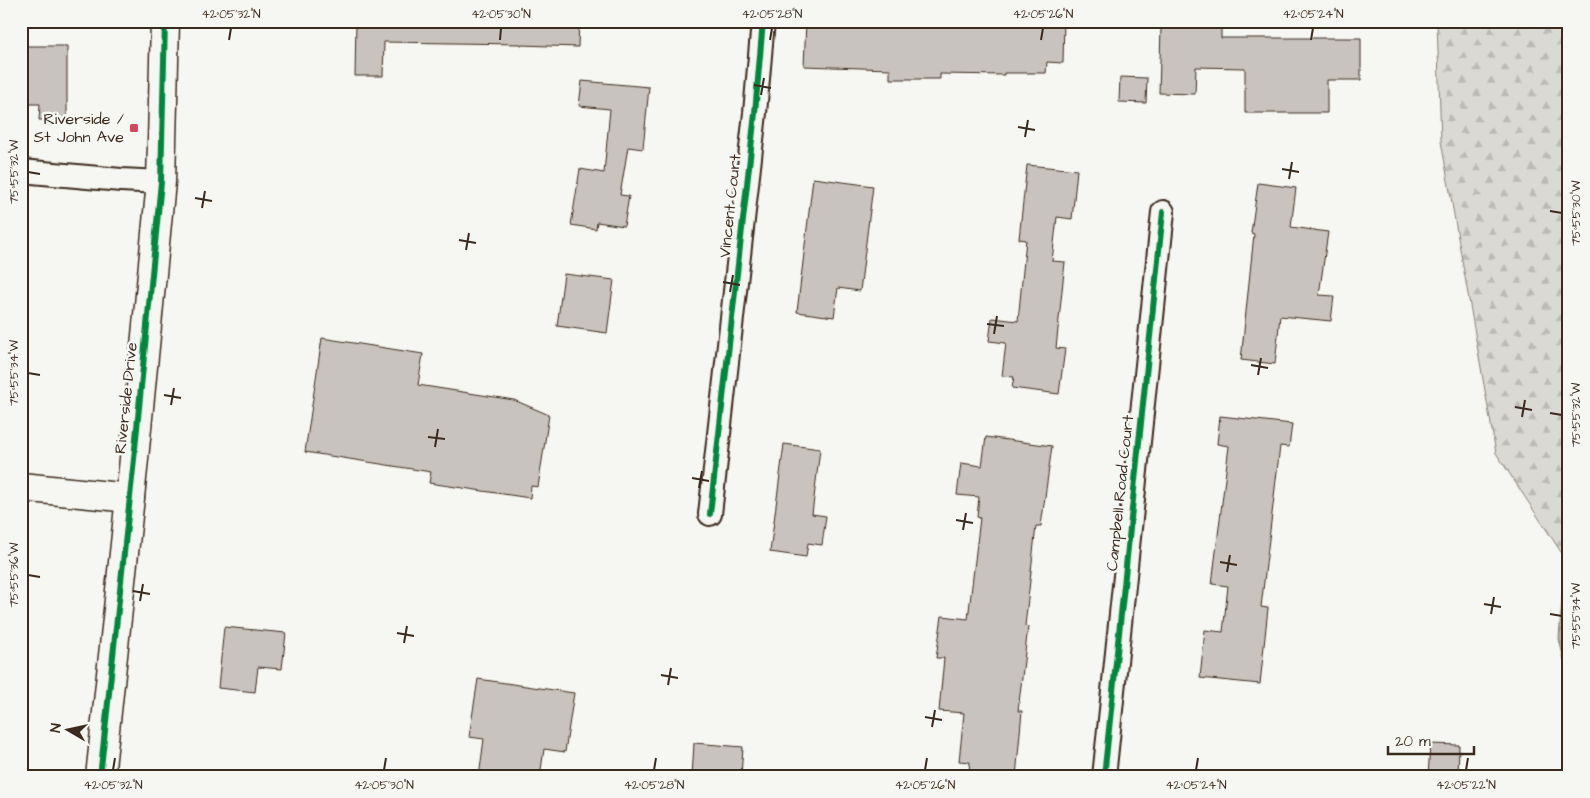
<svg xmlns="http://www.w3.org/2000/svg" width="1590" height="798" viewBox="0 0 1590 798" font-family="'Architects Daughter',sans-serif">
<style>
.forest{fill:url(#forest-firs);stroke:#8a8278}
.water{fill:url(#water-waves);stroke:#857a71}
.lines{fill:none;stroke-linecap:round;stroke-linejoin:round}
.shore{stroke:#6c6056;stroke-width:1}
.building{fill:#c8c3be;stroke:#3b2a1e}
.minor-casing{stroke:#3b2a1e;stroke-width:26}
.tertiary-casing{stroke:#3b2a1e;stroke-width:31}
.primary-casing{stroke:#3b2a1e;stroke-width:31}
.minor{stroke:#f6f6f2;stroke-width:22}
.tertiary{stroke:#f6f6f2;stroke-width:28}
.primary{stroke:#f6f6f2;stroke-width:28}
.cycleway-casing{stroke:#f6f6f2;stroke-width:9}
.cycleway{stroke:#00873e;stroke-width:6}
.ticks{fill:none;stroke:#3b2a1e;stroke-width:2}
.poi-dot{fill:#d1495b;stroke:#f6f6f2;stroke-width:2}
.labels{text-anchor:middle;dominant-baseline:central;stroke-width:5;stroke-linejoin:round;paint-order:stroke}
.poi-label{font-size:16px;fill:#3b2a1e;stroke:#f6f6f2;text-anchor:end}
.street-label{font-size:16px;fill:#3b2a1e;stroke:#f6f6f2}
.neatline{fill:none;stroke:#3b2a1e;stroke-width:2}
.ticks-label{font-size:12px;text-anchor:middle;fill:#3b2a1e}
</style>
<defs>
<pattern id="forest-firs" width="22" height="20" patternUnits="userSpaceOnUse" patternTransform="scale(1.25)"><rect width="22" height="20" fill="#dad9d3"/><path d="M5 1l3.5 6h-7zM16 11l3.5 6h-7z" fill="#bcbab5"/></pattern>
<pattern id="water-waves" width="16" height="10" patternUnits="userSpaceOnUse" patternTransform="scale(1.25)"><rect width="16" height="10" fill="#b6b0a9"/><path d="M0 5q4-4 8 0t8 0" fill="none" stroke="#958f89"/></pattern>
</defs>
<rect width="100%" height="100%" fill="#f6f6f2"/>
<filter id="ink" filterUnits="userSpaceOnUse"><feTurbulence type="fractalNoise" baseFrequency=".02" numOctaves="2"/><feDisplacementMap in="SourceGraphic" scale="10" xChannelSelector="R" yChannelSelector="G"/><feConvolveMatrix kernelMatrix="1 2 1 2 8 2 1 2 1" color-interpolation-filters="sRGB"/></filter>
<g filter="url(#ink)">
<path class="forest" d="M1437,21H1569V551L1565,558L1496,453L1441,141Z"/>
<path class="water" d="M1569,551V681L1559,639L1565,558Z"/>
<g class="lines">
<path class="shore" d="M1569,580L1564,638L1569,659"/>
</g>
<g class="building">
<path d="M356,21H579L578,47L521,45V44L384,42L383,76H355Z"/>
<path d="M806,21H1064L1063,63L1047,62L1046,73H1004V75L940,74V79H890V69L804,66Z"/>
<path d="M1174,23L1221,24V38H1361V80H1327V113H1245V68L1196,67L1195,94L1159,93L1161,28H1174Z"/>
<path d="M21,46H67V120H39L40,104H21Z"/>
<path d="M1120,77L1147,78L1146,103L1119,102Z"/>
<path d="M582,81L649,87L643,149L628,147L620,195L629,196L624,226L597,222L596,229L571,225L580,169L604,173L610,109L579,106Z"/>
<path d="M1027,165L1077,170L1072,219L1057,217L1052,261L1065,262L1056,348L1065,349L1059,394L1012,388L1014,377L1002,376L1006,343L989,341L992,318L1018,321L1026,240L1019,239Z"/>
<path d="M813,178L873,186L860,291L838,288L834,317L797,312Z"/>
<path d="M1258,183L1296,188L1291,227L1328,232L1319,295L1334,296L1331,321L1280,316L1275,364L1241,360L1254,234L1251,233Z"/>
<path d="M564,274L614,280L607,333L557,326Z"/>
<path d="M322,338L423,354L418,385L514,400L549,415L538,487L531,486L530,498L429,483L431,472L305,452Z"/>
<path d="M1220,416L1292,424L1289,447L1280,446L1261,607L1268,608L1260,684L1200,678L1205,630L1223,632L1228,586L1212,584L1229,446L1217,444Z"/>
<path d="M986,437L1052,446L1041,526H1036L1025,626L1028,627L1018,711H1022L1016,777H968L970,762L959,761L964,713L939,711L944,658H936L942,616L968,619L980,518L977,517L979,497L957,495L961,463L982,466Z"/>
<path d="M784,444L820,449L812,514L826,516L822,545L808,543L806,557L770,552Z"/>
<path d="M224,627L286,633L282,669L258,667L255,692L218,688Z"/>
<path d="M478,679L574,693L565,752L544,749L540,777H479L484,739L469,737Z"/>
<path d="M694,743L743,747L741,777H692Z"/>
<path d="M1430,744L1459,745L1458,777H1428Z"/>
</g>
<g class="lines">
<g class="minor-casing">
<g id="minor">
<path d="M21,171L121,180L161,182"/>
<path d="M710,514L755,113L763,21"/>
<path d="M1104,777L1163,212"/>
</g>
</g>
<g class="tertiary-casing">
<path id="tertiary" d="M21,487L130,498"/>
</g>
<g class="primary-casing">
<path id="primary" d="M100,777L133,469L161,182L165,21"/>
</g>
<use href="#minor" class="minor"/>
<use href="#tertiary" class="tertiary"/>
<use href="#primary" class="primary"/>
<g class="cycleway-casing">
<g id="cycleway">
<path d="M710,514L755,113L763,21"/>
<path d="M100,777L133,469L161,182L165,21"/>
<path d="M1104,777L1163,212"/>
</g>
</g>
<use href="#cycleway" class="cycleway"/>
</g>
</g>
<path class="ticks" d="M229,40L231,28M500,40L501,28M770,40L772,28M1041,40L1043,28M1311,40L1313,28M754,85L771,88M761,95L764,78M1018,127L1035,130M1025,137L1028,120M1282,169L1299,172M28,172L40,174M1289,179L1292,162M195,198L212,201M202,208L205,191M1550,211L1562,213M459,240L476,243M466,250L469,233M723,282L740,285M730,292L733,275M987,324L1004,326M994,334L997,316M1251,365L1268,368M28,373L40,375M1258,375L1261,358M164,395L181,398M171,405L174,388M1515,407L1532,410M1550,413L1562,415M1522,417L1525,400M428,437L445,439M435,447L438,429M692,478L709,481M699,488L702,471M956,520L973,523M963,530L966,513M1220,562L1237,565M1227,572L1230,555M28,575L40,577M133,591L150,594M140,601L143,584M1484,604L1501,607M1491,614L1494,597M1550,614L1562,616M397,633L414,636M404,643L407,626M661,675L678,678M668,685L671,668M925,717L942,720M932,727L935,710M113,770L115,758M384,770L386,758M654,770L656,758M925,770L927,758M1196,770L1198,758M1466,770L1468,758"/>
<rect class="poi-dot" x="129" y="123" width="10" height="10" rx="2.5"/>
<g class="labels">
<g class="poi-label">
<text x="124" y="119">Riverside /<tspan x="124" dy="18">St John Ave</tspan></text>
</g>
<g class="street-label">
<text transform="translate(730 206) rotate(-84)">Vincent Court</text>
<text transform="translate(126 398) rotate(-84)">Riverside Drive</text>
<text transform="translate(1120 493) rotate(-84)">Campbell Road Court</text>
</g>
</g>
<rect width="1590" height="798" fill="none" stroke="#f6f6f2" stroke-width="55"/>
<g transform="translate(68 730) rotate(279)" stroke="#f6f6f2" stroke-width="4" paint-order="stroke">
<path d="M0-4L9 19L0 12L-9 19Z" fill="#3b2a1e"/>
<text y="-8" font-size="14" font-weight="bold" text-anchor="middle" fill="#3b2a1e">N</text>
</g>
<path d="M1388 746v8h86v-8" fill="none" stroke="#3b2a1e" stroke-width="2.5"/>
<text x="1395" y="746" font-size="15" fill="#3b2a1e" stroke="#f6f6f2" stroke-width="4" paint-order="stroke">20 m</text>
<rect x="28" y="28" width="1534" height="742" class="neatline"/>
<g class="ticks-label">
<text x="231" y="18">42°05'32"N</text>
<text x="501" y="18">42°05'30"N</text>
<text x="772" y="18">42°05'28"N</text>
<text x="1043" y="18">42°05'26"N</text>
<text x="1313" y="18">42°05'24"N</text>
<text transform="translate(14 172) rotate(-90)" y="4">75°55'32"W</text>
<text transform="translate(1576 213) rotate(-90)" y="4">75°55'30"W</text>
<text transform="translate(14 373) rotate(-90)" y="4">75°55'34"W</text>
<text transform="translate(1576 415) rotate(-90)" y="4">75°55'32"W</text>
<text transform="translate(14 575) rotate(-90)" y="4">75°55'36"W</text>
<text transform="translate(1576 616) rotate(-90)" y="4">75°55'34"W</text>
<text x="113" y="789">42°05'32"N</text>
<text x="384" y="789">42°05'30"N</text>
<text x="654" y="789">42°05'28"N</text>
<text x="925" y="789">42°05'26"N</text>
<text x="1196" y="789">42°05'24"N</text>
<text x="1466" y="789">42°05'22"N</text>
</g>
</svg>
